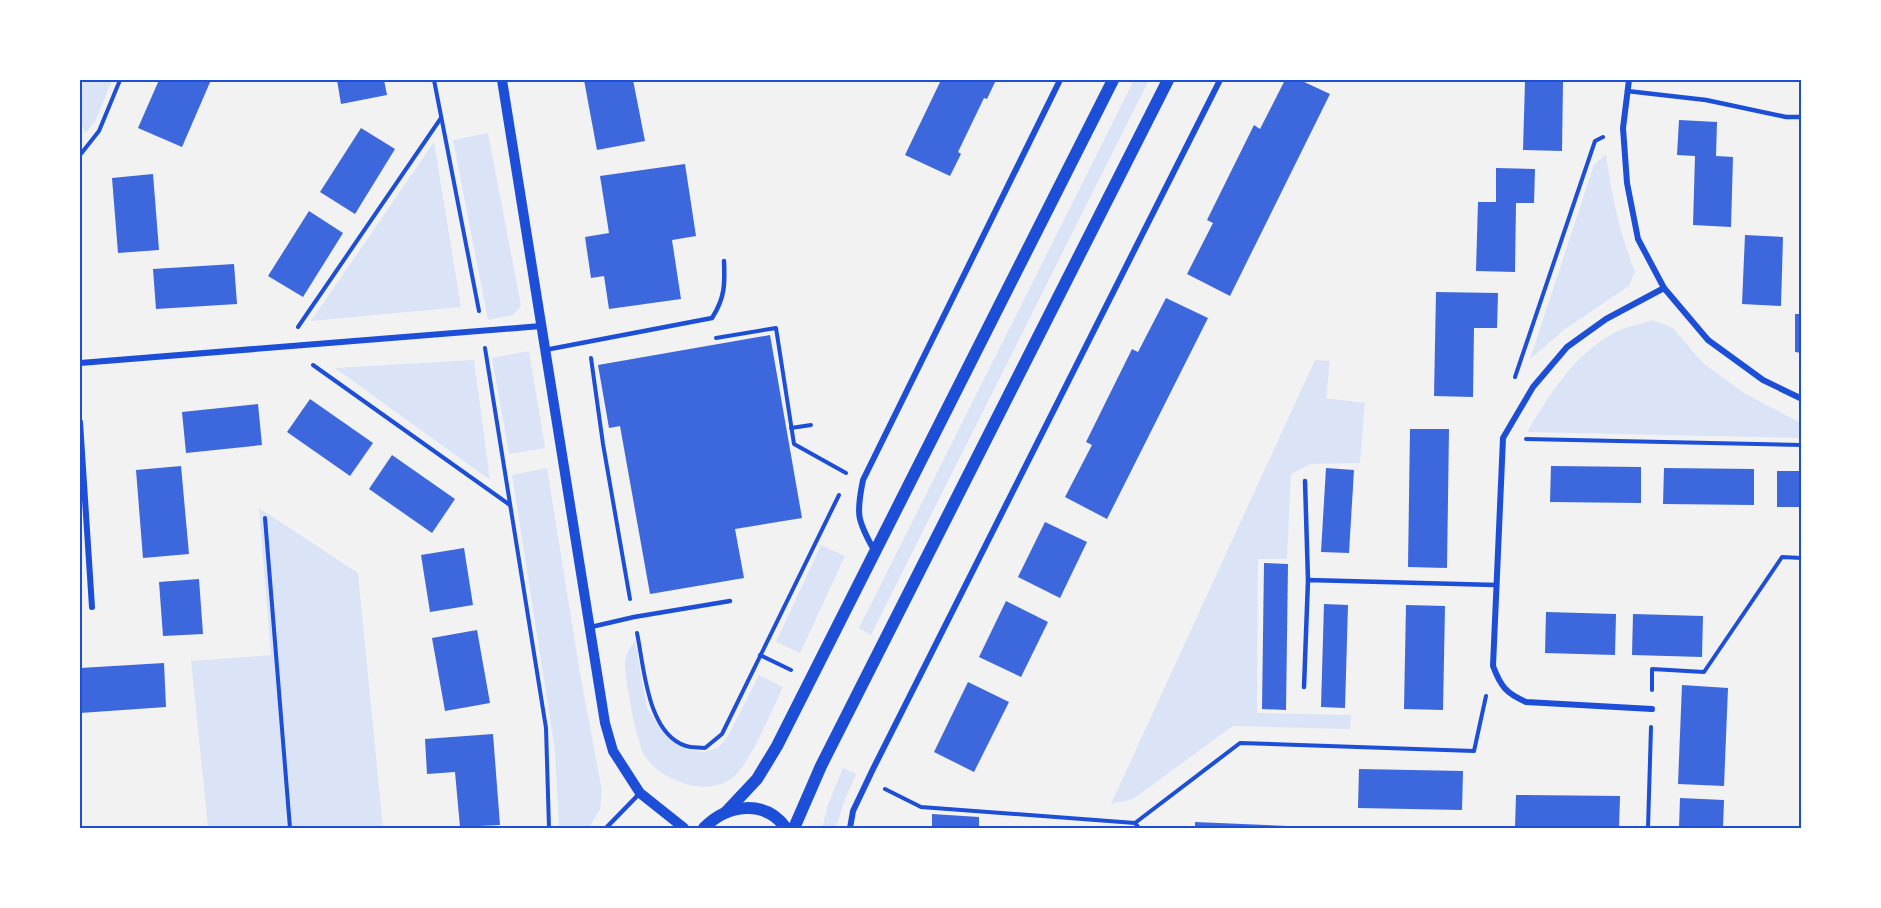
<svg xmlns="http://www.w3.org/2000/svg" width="1881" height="908" viewBox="0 0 1881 908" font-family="'Fira Sans',sans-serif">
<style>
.green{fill:#dbe4f7}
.building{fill:#3d67dc}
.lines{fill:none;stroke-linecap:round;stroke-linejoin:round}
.path{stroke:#1d4ed8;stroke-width:4}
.service{stroke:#1d4ed8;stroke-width:4.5}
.minor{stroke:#1d4ed8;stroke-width:6}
.tertiary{stroke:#1d4ed8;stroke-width:10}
.secondary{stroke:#1d4ed8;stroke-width:12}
.neatline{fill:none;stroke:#1d4ed8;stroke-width:2}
</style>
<rect width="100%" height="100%" fill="#f2f2f2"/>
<g class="green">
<path d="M80,80H112L95,122L85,133L80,119Z"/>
<path d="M1134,80H1149L871,635L859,628Z"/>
<path d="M488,133L521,306L513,315L488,320L453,140Z"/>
<path d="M434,142L461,307L311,321Z"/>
<path d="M1606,154C1612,197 1619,231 1635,272L1629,286L1565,329L1530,359L1594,165Z"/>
<path d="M1652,320L1673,328L1703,363L1744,393L1801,423V438L1527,432C1550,394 1572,357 1612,334C1623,327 1639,325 1652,320Z"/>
<path d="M529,351L545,448L509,454L492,358Z"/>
<path d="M474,360L490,480L335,368Z"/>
<path d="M1315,360L1330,361L1326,398L1365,403L1360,463L1310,464L1291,474L1287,559H1258L1257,713L1351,715L1350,729L1233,726L1133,799L1111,804Z"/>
<path d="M547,468L580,673L602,791L600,809L589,828H559L555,751L512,475Z"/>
<path d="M259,508L358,573L383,828H208L191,661L271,655Z"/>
<path d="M821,545L845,556L800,653L776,642Z"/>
<path d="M635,641L647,708L667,738L686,749L704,752L718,748L728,736L759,675L783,687C773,708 749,766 732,778C706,798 661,781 644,755C638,745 623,674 625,662C626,654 630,647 635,641Z"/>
<path d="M843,768L856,774L844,802L836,828H822L828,805Z"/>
</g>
<g class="building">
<path d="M159,80H211L182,147L138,128Z"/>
<path d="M337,80H384L387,95L341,104Z"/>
<path d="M584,80H633L645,141L597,150Z"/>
<path d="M941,80H996L987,99L984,98L958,152L961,154L950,176L905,155Z"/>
<path d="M1285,80H1300L1330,94L1230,296L1187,274L1213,223L1207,220L1254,125L1260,129Z"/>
<path d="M1542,80H1581V82H1563L1562,151L1523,150L1525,81H1542Z"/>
<path d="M1679,120L1717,122L1716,156L1733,157L1731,227L1693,225L1695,156L1677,155Z"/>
<path d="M361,128L395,149L355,214L320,192Z"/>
<path d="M685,164L696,236L672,240L681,299L609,309L604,276L591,278L585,237L609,233L600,176Z"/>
<path d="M1496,168L1535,169L1534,203H1516L1515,272L1476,271L1478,202H1496Z"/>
<path d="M153,174L159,250L118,253L112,178Z"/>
<path d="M309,211L343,233L303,297L268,276Z"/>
<path d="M1745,235L1783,237L1781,306L1742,304Z"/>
<path d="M234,264L237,304L156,309L153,269Z"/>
<path d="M1436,292L1498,293L1497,328H1474L1473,397L1434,396Z"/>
<path d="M1166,298L1208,318L1107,519L1065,497L1092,445L1086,442L1132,349L1138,352Z"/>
<path d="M1795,314H1802V353L1795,352Z"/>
<path d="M770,335L802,518L735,529L744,578L650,594L620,426L609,428L598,365Z"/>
<path d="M310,399L373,443L350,476L287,432Z"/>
<path d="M258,404L262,445L186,453L182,412Z"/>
<path d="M1410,429H1449L1447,568L1408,567Z"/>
<path d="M392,455L455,499L432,533L369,489Z"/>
<path d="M181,466L189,554L143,558L136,470Z"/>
<path d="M1551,466L1641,467V503L1550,502Z"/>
<path d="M1326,468L1354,470L1349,553L1321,552Z"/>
<path d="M1664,468L1754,469V505L1663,504Z"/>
<rect x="1777" y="471" width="25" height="36"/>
<path d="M1045,522L1087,542L1060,598L1018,577Z"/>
<path d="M464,548L473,605L430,612L421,555Z"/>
<path d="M1264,563L1288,564L1286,710L1262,709Z"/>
<path d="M199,579L203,634L163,636L159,582Z"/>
<path d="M1006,601L1048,622L1021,677L979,657Z"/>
<path d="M1324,604L1348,605L1345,708L1321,707Z"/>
<path d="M1406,605L1445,606L1443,710L1404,709Z"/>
<path d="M1546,612L1616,614L1615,655L1545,653Z"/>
<path d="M1633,614L1703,616L1702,657L1632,655Z"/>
<path d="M477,630L490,703L445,711L432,638Z"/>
<path d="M164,663L166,707L80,713V668Z"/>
<path d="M968,682L1009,702L974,772L934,752Z"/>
<path d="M1682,685L1728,688L1724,786L1678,784Z"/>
<path d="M493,734L500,825L460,827L455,772L427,774L425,739Z"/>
<path d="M1359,769L1463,771L1462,810L1358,808Z"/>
<path d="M1516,795L1620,796L1619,828H1515Z"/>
<path d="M1680,798L1724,800L1723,828H1679Z"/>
<path d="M932,814L979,817V828H932Z"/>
<path d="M1195,822L1313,827V828H1195Z"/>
</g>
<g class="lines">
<g class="path">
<path d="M434,80L479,311"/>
<path d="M80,155L99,131L120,80"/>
<path d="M298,327L441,118"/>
<path d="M716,338L776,328L794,444L846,473"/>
<path d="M485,348L546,728L549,828"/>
<path d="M591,358L603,444L630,599"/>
<path d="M313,365L510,505"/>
<path d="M1515,377L1595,141L1603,137"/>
<path d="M791,428L811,425"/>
<path d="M1526,439L1802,445"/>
<path d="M265,518L290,828"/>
<path d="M637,633C644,666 647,734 686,746C692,748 699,747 705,748L722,734L839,495"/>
<path d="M760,655L791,670"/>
<path d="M1652,690V669L1704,672L1782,557L1802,558"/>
<path d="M885,789L921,807L1135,823L1139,828"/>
<path d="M1135,823L1240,743L1474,751L1486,696"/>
<path d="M1648,828L1651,727"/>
</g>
<g class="service">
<path d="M1627,91L1706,100L1786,117H1802"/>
<path d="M545,350L712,318C725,298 725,284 724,261"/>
<path d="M1305,481L1308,580"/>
<path d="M591,627L634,617L730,601"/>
<path d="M1304,687L1308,580L1496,585"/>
<path d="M606,828L640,793"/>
</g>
<g class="minor">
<path d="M1629,80L1623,128L1627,183L1638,239L1664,288L1708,340L1763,380L1802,399"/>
<path d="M80,363L541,326"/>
<path d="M80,422L92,607"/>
<path d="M874,550C857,520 856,514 863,480L1060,80"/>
<path d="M1652,709L1526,702C1506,693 1501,687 1493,666L1503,438L1533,387L1567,347L1606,319L1664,288"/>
<path d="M850,828L853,811L873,769L1220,80"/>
</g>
<path class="tertiary" d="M502,80L605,723L613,751L640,793L684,828"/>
<g class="secondary">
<path d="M726,812L757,779L777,746L1113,80"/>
<path d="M704,828C727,804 765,799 786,828"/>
<path d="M794,828L821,766L1168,80"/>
</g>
</g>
<rect width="1881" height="908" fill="none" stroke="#ffffff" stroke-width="162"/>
<rect x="81" y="81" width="1719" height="746" class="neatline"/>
</svg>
